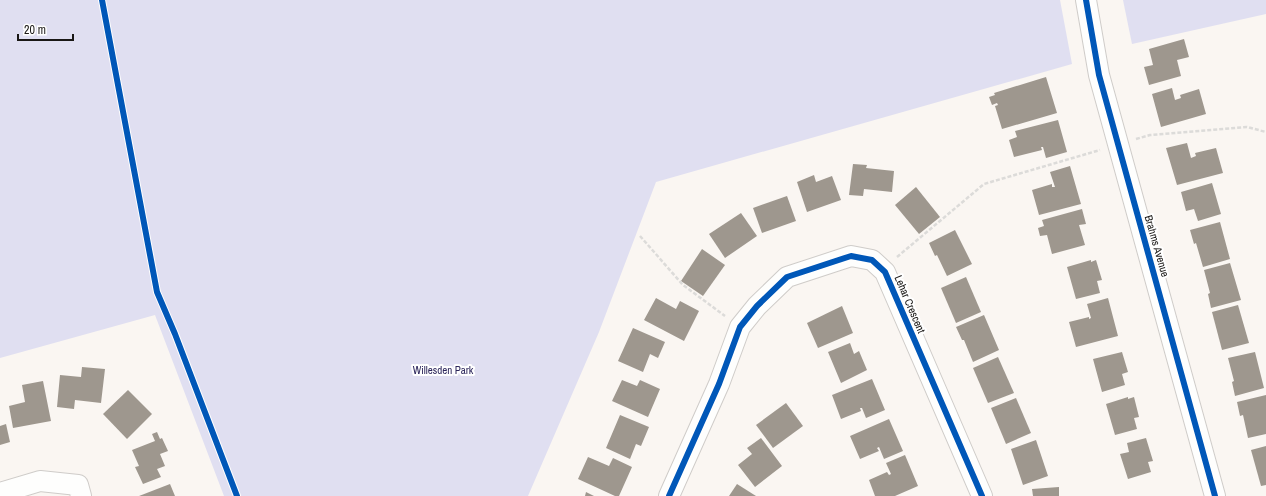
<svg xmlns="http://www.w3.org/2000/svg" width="1266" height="496" viewBox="0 0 1266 496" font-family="'Archivo Narrow',sans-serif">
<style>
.green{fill:#e0dff1}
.building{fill:#9e978e}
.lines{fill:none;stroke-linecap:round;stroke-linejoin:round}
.minor-casing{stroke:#cfccc9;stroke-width:22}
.path{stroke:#dcdbd9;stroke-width:2.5;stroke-dasharray:4 2;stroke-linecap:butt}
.minor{stroke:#fefefd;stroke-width:20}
.cycleway-casing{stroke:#fff;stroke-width:8}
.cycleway{stroke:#0057b8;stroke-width:6}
.labels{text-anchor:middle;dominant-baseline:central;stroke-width:4;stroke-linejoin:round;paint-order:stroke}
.street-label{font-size:11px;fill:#191715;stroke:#fff}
.park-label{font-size:11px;fill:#2c265b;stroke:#fff}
</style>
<rect width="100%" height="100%" fill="#faf6f2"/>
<g class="green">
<path d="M0,0H1060L1072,64L656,182L599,332L528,496H224L155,315L0,358Z"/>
<path d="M1123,0H1266V14L1132,44Z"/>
</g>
<g class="building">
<path d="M1184,39L1189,57L1177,60L1181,76L1149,85L1144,67L1153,65L1149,49Z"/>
<path d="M1046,77L1057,113L1002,129L995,106L998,105L997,103L992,105L989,97L995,95L994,93Z"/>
<path d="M1172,88L1175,100L1181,98L1180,95L1199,89L1206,114L1161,127L1152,94Z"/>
<path d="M1058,120L1067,152L1046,158L1043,147H1041L1042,150L1014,157L1009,140L1017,137L1015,131Z"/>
<path d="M1187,143L1191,158L1196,156L1195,153L1216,148L1223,173L1177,185L1166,148Z"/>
<path d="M853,164L867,165L866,168L894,171L892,192L864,189L863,196L849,195Z"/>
<path d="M1070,166L1081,204L1039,215L1032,190L1052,184V187H1055L1050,172Z"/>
<path d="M814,175L816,182L832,176L841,200L807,212L797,182Z"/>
<path d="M1212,183L1221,214L1198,221L1194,209L1186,211L1181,192Z"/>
<path d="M916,187L940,217L919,234L895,205Z"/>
<path d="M787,196L796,221L762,233L753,208Z"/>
<path d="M1082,209L1086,224L1079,225L1085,245L1052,254L1047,235L1040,236L1038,228L1044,226L1042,220Z"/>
<path d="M741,213L757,236L725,258L709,234Z"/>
<path d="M1220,222L1230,259L1203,267L1196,243L1194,244L1190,230Z"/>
<path d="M955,230L972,264L947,276L937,255L935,256L929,243Z"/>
<path d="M702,249L725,265L703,296L681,281Z"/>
<path d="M1091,260V262L1096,260L1102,280L1097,281L1100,293L1076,299L1067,267Z"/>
<path d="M1230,263L1241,300L1211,308L1208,294L1210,293L1204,270Z"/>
<path d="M966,277L981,312L956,323L941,288Z"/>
<path d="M656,298L676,309L680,301L699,311L684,341L644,320Z"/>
<path d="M1108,298L1118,336L1076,347L1069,322L1089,317V319L1091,318L1087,304Z"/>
<path d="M1238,305L1249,343L1222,350L1212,312Z"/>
<path d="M842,306L853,333L818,348L807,323Z"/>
<path d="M984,315L999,350L973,362L964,340H962L956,327Z"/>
<path d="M633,328L665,342L658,358L650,354L643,372L618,361Z"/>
<path d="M850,343L854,354L859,351L867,370L841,383L828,352Z"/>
<path d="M1122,352L1128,372L1122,374L1125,385L1102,392L1093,359Z"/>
<path d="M1255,352L1264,388L1235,396L1232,382L1234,381L1228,358Z"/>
<path d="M998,357L1014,393L988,403L973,368Z"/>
<path d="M82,367L105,369L101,403L75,400L74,409L57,407L60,375L81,377Z"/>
<path d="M872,379L885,410L866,418L862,408H860L861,411L841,419L832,395Z"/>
<path d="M622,380L637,386L640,380L660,389L648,417L612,401Z"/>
<path d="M43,381L51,421L13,428L9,406L25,402L22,385Z"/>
<path d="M128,390L152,414L127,439L103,414Z"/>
<path d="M1266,395V434L1248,438L1243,415L1240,416L1237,402Z"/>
<path d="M1128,397V399L1134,397L1139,417L1134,418L1137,429L1115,435L1106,404Z"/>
<path d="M1016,398L1031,433L1006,444L991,408Z"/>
<path d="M786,403L803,426L773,448L756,425Z"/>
<path d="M620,415L649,427L641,446L636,444L630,459L606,448Z"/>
<path d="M889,419L903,451L884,459L879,447L877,448L879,451L860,459L850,436Z"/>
<path d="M6,424L10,442L0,445V426Z"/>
<path d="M157,432L160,439L162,438L168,451L160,454L165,466L157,469L161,477L143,484L135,467L139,466L132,450L155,441L152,434Z"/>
<path d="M761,438L782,466L755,487L738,465L752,454L747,448Z"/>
<path d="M1146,438L1153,461L1148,462L1151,472L1128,479L1120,454L1129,452L1127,443Z"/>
<path d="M1036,440L1048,476L1023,485L1011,449Z"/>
<path d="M1266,446V485L1261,486L1251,450Z"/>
<path d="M905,455L918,486L895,496H875L869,480L887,472L889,475L891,474L886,463Z"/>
<path d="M588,457L609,466L613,458L632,467L619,496H615L578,479Z"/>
<path d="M170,484L175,496H139Z"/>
<path d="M737,484L756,496H729Z"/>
<path d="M1059,487V496H1033L1032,489Z"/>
<path d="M586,492L594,496H585Z"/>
</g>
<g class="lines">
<g class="minor-casing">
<g id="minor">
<path d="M1086,0L1099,75L1215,496"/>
<path d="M0,493L40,481L78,485L81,496"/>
<path d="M669,496L719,384L740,327L757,306L787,277L851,256L872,260L885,272L982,496"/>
</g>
</g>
<g class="path">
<path d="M1136,139L1150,135L1247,127L1266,132"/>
<path d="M640,236L683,285L725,316"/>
<path d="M897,257L984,184L1100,150"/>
</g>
<use href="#minor" class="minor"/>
<g class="cycleway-casing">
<g id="cycleway">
<path d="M102,0L157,292L175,334L237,496"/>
<path d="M1086,0L1099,75L1215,496"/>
<path d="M669,496L719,384L740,327L757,306L787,277L851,256L872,260L885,272L982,496"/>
</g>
</g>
<use href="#cycleway" class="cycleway"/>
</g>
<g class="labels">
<g class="street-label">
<text transform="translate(1157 246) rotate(74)">Brahms Avenue</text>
<text transform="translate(910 304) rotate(67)">Lehar Crescent</text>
</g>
<g class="park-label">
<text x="443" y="370">Willesden Park</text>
</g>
</g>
<path d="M18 34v6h55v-6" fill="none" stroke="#191715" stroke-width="2"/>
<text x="24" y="34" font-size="12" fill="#191715" stroke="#ffffff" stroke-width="3" paint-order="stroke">20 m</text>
</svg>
